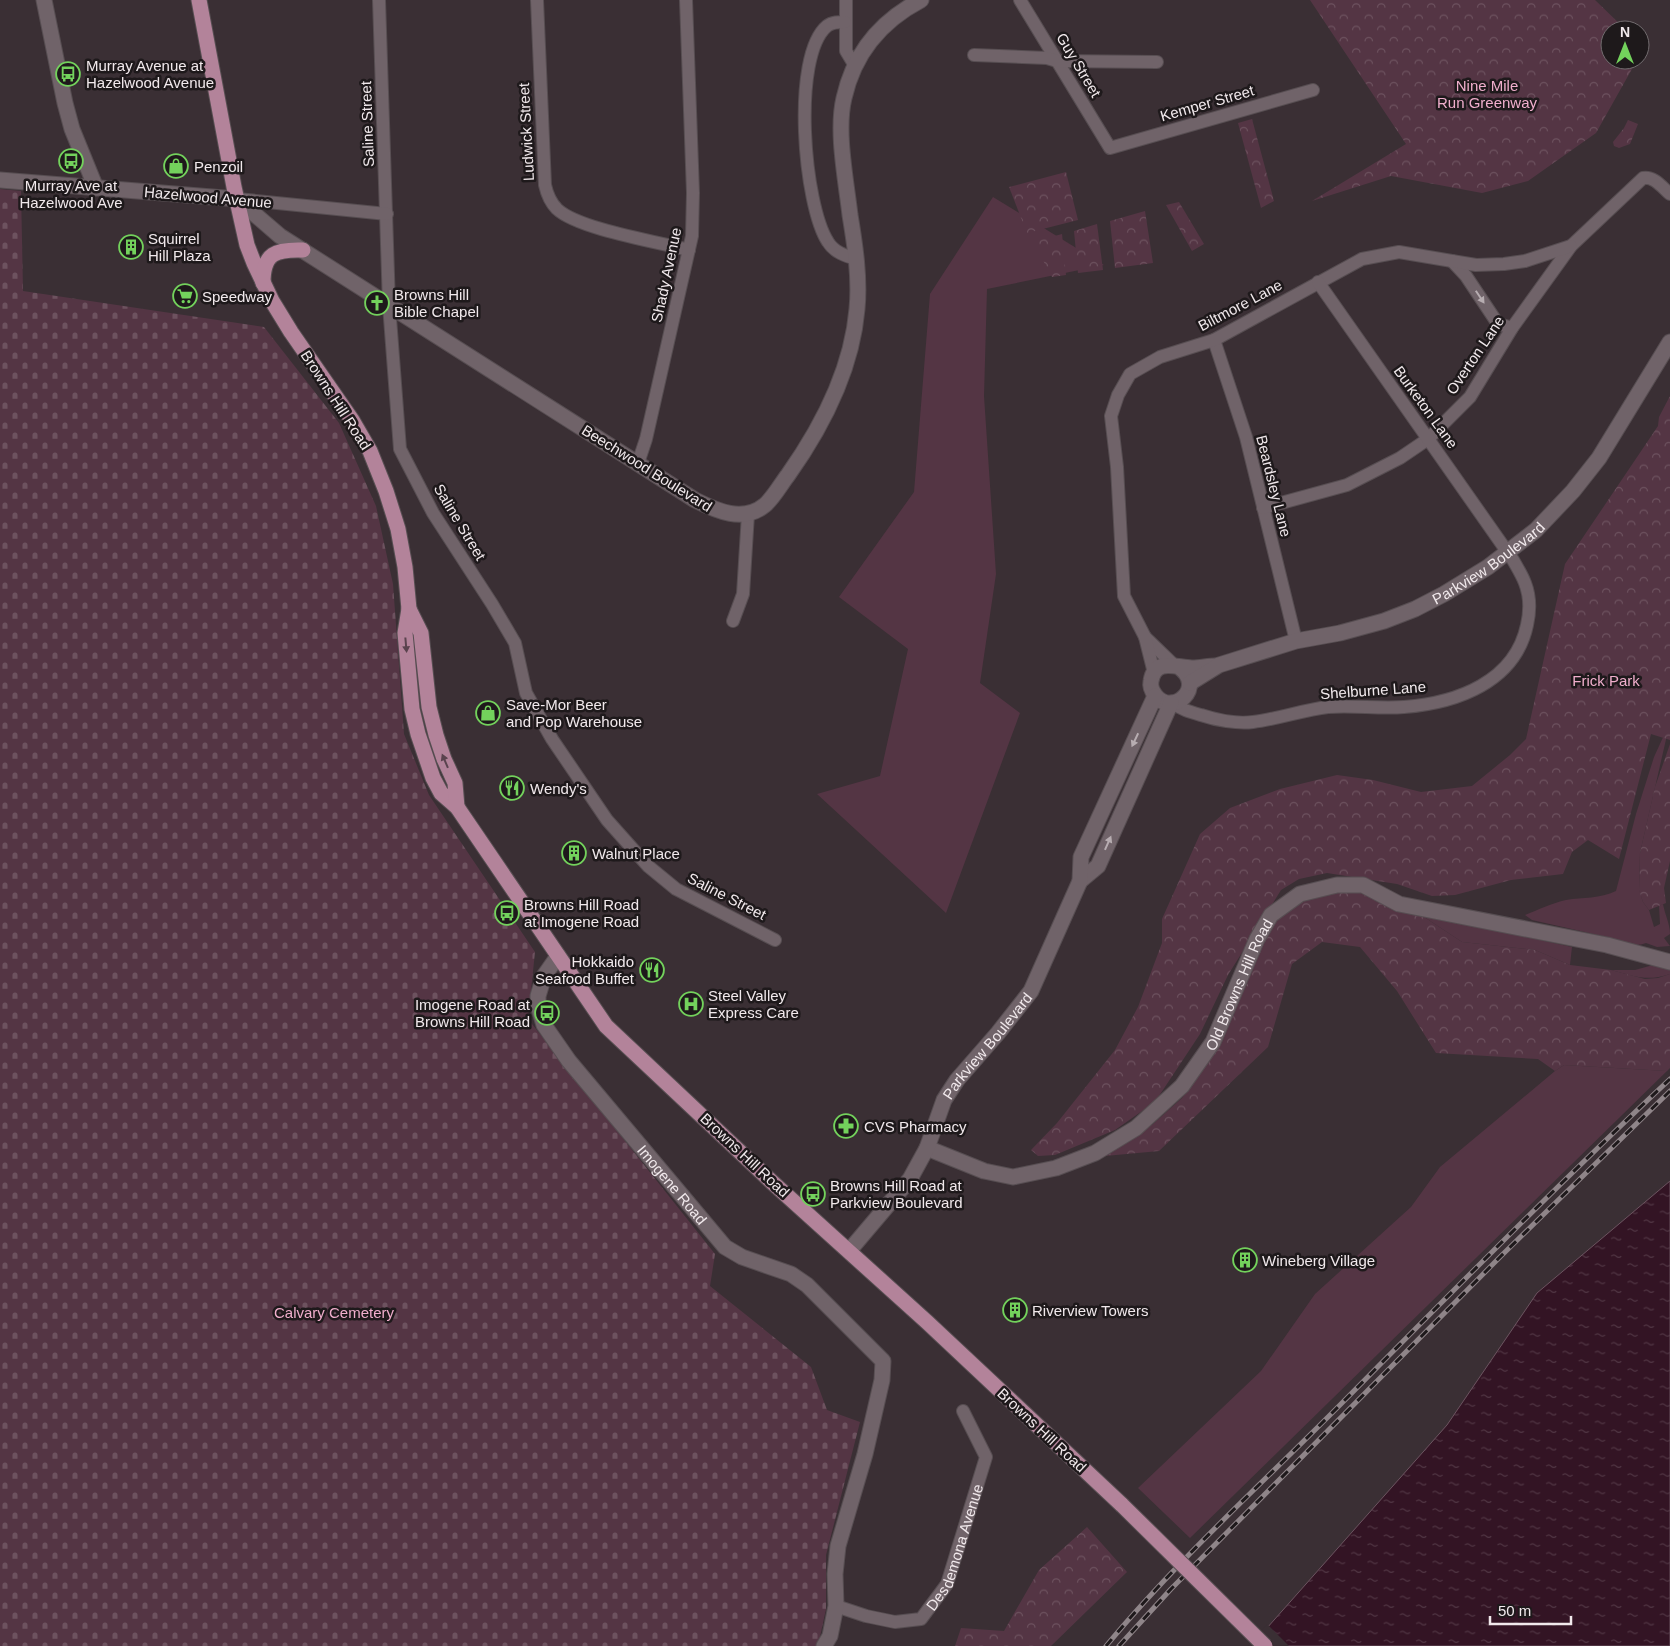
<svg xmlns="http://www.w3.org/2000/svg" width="1670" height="1646" viewBox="0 0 1670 1646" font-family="Helvetica,sans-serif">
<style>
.grass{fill:#543544}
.forest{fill:url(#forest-crowns)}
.cemetery{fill:url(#cemetery-stones)}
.water{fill:url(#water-ripples);stroke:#6c5460}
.pier{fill:#3a2f34}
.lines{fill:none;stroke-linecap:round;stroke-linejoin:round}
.street-casing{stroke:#574e52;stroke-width:14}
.secondary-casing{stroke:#574e52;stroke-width:17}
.primary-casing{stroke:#574e52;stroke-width:17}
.street{stroke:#706369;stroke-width:12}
.secondary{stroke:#706369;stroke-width:15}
.primary{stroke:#b3839a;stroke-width:15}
.rail-casing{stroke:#8f8589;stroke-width:5}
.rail{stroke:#1e191b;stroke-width:3;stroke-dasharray:9;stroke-linecap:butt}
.primary-bridge-casing{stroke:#574e52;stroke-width:17;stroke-linecap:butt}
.primary-bridge{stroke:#b3839a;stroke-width:15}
.oneway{fill:#b7adb1}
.oneway2{fill:#5a434e}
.labels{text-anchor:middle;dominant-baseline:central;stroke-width:5;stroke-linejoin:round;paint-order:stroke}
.poi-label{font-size:15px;fill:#f1e9ec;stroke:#1e191b;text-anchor:start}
.street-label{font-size:15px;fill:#f1e9ec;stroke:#1e191b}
.park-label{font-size:15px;fill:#f0aecc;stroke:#1e191b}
</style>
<defs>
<pattern id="forest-crowns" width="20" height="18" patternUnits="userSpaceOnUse" patternTransform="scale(1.25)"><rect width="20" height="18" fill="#543544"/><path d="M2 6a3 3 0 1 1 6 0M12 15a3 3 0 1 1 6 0" fill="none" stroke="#6d525f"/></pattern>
<pattern id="cemetery-stones" width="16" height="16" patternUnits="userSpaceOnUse" patternTransform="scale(1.25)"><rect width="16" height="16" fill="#543544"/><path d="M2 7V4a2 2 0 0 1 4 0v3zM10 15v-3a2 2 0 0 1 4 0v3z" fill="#6d525f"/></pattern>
<pattern id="water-ripples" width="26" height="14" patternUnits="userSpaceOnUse" patternTransform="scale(1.25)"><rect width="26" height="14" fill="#331424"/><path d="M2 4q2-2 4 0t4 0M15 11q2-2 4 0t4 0" fill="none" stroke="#513644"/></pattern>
</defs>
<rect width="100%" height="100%" fill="#3a2f34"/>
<g class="grass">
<path d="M993,197L1104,265L987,289L984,396L996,574L980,683L1020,713L946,913L817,794L880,776L908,649L839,597L914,492L930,294Z"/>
<path d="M1670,722L1640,853L1639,889L1643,902L1649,910L1654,927L1660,924L1659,906L1663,904C1665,915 1670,924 1670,934L1664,938L1670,946L1657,947L1646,943C1634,948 1619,942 1607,937L1532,920L1525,915C1538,910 1552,903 1566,900C1583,897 1600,899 1616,891L1636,814L1654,757Z"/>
<path d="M1418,913L1572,947L1570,965L1535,950L1462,942Z"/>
<path d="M1653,965L1670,970V974C1646,982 1635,976 1611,970H1635Z"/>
<path d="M1564,1065L1667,1071L1190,1538L1138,1488L1261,1371L1315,1294L1411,1207L1440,1167L1555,1071Z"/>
</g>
<g class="forest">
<path d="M1310,0H1595L1626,30H1610V60H1637L1596,133L1528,181L1482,193L1391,176L1312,201L1406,144Z"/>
<path d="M1252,119L1274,201L1261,208L1238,123Z"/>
<path d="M1628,120L1638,124L1630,144L1619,148L1614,146L1613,142L1624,128Z"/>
<path d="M1066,172L1078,220L1027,233L1009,187Z"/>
<path d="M1179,202L1204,244L1192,251L1166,205Z"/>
<path d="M1145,211L1153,263L1115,268L1110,221Z"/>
<path d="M1097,224L1103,270L1078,273L1074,231Z"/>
<path d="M1062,234L1066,275L1052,277L1033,242Z"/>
<path d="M1670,396V740L1651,734L1619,859L1588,840L1572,852L1563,874L1511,880L1455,895L1432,896L1397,884L1327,873L1299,879L1281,890L1228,975L1200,1034L1155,1102L1115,1130L1055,1155L1038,1156L1031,1150L1057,1123L1115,1050L1138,1007L1162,943V919L1200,834L1230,808L1280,789L1337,775L1373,780L1421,792L1472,786L1510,755L1526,739L1565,564L1658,426L1659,417Z"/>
<path d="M1670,744V861L1664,888L1666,903L1649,910L1643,902L1639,890L1640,853L1655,787Z"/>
<path d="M1341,890L1360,892L1418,913L1462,942L1535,950L1570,965L1611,970L1645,979L1658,978L1670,974V1068L1667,1071L1564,1065L1555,1071L1538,1059L1436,1053L1397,991L1360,947L1322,942L1292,964L1268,1047L1159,1151L1105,1156L1153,1124L1182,1098L1207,1063L1266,934L1278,917L1306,898Z"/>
<path d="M1087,1527L1127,1572L1051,1646H955L961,1628L1004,1631L1039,1570Z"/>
</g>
<path class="cemetery" d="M0,189L21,191L23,291L264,327L339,423L376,506L393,584L404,734L429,795L535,952L528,1019L715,1254L710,1286L811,1367L827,1410L860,1422L826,1555V1609L819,1641L816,1646H0Z"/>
<path class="water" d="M1670,1181V1646H1251L1447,1425L1537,1293Z"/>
<path class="pier" d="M1267,1624L1289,1646H1248Z"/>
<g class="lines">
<g class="street-casing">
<g id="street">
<path d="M379,0L389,305L400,449L433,513L492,604L515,643L526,693L552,739L607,820L648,866L676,889L775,940"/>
<path d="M537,0L545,185C547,194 550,202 557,209C578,229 658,242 689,250"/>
<path d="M846,0V51L855,66"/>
<path d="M1020,0L1110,148L1313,90"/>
<path d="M845,22C839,22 832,22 827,26C791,56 804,206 828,242C834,252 845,256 857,259"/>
<path d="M974,55L1047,58L1057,61L1157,62"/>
<path d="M237,199L387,214"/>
<path d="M1452,261L1466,276L1496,321L1502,325L1512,328"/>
<path d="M1214,340L1246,437L1296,641"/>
<path d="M638,463L646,439L692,236L693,193L686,0"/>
<path d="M1263,508L1347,485L1400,458L1428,439L1470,397L1512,328L1571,246L1643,178C1654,176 1662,187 1670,194"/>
<path d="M733,621L743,594L748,514"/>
<path d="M1145,637L1174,665"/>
<path d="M1154,673L1145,637L1124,596L1117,467L1111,416L1118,395L1130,374L1160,357L1214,340L1362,259L1399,252L1476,265L1504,264L1525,261L1571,246"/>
<path d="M1173,703C1182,710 1190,712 1201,715C1216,720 1237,724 1253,722C1278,719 1303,710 1328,707C1353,705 1379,709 1404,707C1457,703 1515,682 1527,625C1530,612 1530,596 1525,583C1522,575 1517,567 1513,560L1318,282"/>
<path id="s1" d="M836,1606L866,1616L895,1622L921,1619L947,1584L986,1457L963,1411"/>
</g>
</g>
<g class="secondary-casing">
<g id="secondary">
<path d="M44,0L65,103L72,129L96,188"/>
<path d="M0,180L237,199L280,236L695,500C717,511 743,523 765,505C774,497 781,484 788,475C822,427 852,368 857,309C860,278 855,245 850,215C846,180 836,131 844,98C854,53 881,21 921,0"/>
<path d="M1179,667C1207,687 1172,718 1155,695C1152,691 1150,686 1151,681C1155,657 1177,668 1192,668C1200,668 1208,666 1215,666"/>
<path id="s2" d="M1190,683L1219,665L1296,641L1340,633L1384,621L1415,609L1444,594L1488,567L1536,530L1573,491L1599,458L1670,342"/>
<path d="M1080,881L1098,866L1171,703"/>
<path id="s3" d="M558,956L544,976L538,996V1005L544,1025L569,1061L725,1247L742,1257L791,1274L807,1285L883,1361L882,1380L865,1454L838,1546L835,1574L836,1606L830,1636L824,1646"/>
<path id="s4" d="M927,1148L984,1171L1013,1177L1056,1168L1095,1153L1136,1128L1182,1086L1213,1042L1257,939L1271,915L1300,894L1337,885H1363L1399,904L1607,945L1670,962"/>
<path id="s5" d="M849,1251L910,1179L927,1148L944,1100L957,1080L998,1033L1031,991L1080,881L1081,857L1155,696"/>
</g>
</g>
<g class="primary-casing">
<g id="primary">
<path d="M199,0L234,187L247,245L254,263L272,301L291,332L352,420L370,451L386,491L398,529L405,567L409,609L405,633L412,709L418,734L433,778L441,793L457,807L606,1026L773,1183L927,1322L1122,1505"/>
<path d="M263,283C263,253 276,249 303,250"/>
<path d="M409,609L421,633L429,707L436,735L444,759L455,783L457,807"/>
</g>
</g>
<use href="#street" class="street"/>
<use href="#secondary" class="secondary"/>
<use href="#primary" class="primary"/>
<g class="rail-casing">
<g id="rail">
<path d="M1106,1646C1174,1564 1254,1491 1330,1415C1442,1302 1554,1188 1670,1079"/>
<path d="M1119,1646L1171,1589L1501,1256L1670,1091"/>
</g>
</g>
<use href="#rail" class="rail"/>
<g class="primary-bridge-casing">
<path id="primary-bridge" d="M1122,1505L1265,1646"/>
</g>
<use href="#primary-bridge" class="primary-bridge"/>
</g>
<defs><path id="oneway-solid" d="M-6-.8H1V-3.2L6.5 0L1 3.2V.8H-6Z" transform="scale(1.25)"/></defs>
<g class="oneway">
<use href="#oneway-solid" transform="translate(1480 297) rotate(56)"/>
<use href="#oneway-solid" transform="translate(1135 740) rotate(115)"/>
<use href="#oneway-solid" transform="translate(1108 843) rotate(-66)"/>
</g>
<g class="oneway2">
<use href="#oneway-solid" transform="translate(406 645) rotate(85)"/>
<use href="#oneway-solid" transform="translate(445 761) rotate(-113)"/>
</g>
<defs>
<g id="bus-ring" transform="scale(1.25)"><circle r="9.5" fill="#1e191b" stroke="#73d25c" stroke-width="1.5"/><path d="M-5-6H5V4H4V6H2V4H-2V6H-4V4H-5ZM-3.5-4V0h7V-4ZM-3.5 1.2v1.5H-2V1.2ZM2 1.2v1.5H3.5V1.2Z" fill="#73d25c"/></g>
<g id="shop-ring" transform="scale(1.25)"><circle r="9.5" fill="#1e191b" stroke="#73d25c" stroke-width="1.5"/><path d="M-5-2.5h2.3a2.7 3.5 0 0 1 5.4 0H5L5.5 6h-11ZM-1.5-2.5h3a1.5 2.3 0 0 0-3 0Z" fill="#73d25c"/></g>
<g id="building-ring" transform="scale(1.25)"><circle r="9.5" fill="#1e191b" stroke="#73d25c" stroke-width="1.5"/><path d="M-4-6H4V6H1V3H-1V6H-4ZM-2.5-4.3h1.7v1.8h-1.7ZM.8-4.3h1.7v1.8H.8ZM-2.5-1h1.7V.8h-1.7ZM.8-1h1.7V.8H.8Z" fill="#73d25c"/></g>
<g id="supermarket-ring" transform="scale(1.25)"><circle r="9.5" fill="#1e191b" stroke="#73d25c" stroke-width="1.5"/><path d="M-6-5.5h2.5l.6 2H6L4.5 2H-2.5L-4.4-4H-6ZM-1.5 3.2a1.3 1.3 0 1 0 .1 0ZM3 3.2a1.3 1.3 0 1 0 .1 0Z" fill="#73d25c"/></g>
<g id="church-ring" transform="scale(1.25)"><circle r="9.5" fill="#1e191b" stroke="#73d25c" stroke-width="1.5"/><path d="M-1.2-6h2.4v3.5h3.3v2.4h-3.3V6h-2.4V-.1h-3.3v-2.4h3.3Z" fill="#73d25c"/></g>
<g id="restaurant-ring" transform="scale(1.25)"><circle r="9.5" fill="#1e191b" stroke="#73d25c" stroke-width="1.5"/><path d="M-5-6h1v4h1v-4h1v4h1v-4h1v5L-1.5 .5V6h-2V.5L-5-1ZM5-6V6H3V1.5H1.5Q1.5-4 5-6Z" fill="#73d25c"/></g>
<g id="hospital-ring" transform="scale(1.25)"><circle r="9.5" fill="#1e191b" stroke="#73d25c" stroke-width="1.5"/><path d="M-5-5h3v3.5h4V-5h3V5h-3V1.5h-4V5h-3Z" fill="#73d25c"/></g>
<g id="pharmacy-ring" transform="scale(1.25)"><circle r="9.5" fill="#1e191b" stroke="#73d25c" stroke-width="1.5"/><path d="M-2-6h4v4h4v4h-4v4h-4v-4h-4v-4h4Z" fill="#73d25c"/></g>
</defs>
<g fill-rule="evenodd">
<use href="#bus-ring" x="68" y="74"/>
<use href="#bus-ring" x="71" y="161"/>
<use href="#shop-ring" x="176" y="166"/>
<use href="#building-ring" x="131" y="247"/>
<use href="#supermarket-ring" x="185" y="296"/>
<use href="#church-ring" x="377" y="303"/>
<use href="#shop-ring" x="488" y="713"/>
<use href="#restaurant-ring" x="512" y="788"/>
<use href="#building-ring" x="574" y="853"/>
<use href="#bus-ring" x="507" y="913"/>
<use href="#restaurant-ring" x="652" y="970"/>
<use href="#hospital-ring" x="691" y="1004"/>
<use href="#bus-ring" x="547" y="1013"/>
<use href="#pharmacy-ring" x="846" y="1126"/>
<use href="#bus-ring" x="813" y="1194"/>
<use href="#building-ring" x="1245" y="1260"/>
<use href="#building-ring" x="1015" y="1310"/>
</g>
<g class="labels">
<g class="poi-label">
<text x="86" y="65">Murray Avenue at<tspan x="86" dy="17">Hazelwood Avenue</tspan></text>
<text x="194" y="166">Penzoil</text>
<text x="71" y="185" text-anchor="middle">Murray Ave at<tspan x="71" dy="17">Hazelwood Ave</tspan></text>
<text x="148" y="238">Squirrel<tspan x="148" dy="17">Hill Plaza</tspan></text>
<text x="394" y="294">Browns Hill<tspan x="394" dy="17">Bible Chapel</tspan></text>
<text x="202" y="296">Speedway</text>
<text x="506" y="704">Save-Mor Beer<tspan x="506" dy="17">and Pop Warehouse</tspan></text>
<text x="530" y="788">Wendy's</text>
<text x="592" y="853">Walnut Place</text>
<text x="524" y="904">Browns Hill Road<tspan x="524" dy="17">at Imogene Road</tspan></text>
<text x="634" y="961" text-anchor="end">Hokkaido<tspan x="634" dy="17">Seafood Buffet</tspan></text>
<text x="708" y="995">Steel Valley<tspan x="708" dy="17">Express Care</tspan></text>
<text x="530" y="1004" text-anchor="end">Imogene Road at<tspan x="530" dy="17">Browns Hill Road</tspan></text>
<text x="864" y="1126">CVS Pharmacy</text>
<text x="830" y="1185">Browns Hill Road at<tspan x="830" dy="17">Parkview Boulevard</tspan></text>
<text x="1262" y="1260">Wineberg Village</text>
<text x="1032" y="1310">Riverview Towers</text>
</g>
<g class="street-label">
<text transform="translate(1079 65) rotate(59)">Guy Street</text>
<text transform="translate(1207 103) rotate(-16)">Kemper Street</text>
<text transform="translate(367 124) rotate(-92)">Saline Street</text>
<text transform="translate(526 132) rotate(-93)">Ludwick Street</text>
<text transform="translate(208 197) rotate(5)">Hazelwood Avenue</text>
<text transform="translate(666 275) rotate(-78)">Shady Avenue</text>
<text transform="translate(1240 305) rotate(-28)">Biltmore Lane</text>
<text transform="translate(1475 355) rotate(-56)">Overton Lane</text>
<text transform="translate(336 400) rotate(57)">Browns Hill Road</text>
<text transform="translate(1426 407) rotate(54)">Burketon Lane</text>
<text transform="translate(647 468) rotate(32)">Beechwood Boulevard</text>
<text transform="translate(1274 486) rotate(76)">Beardsley Lane</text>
<text transform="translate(460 522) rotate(59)">Saline Street</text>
<text stroke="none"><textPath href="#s2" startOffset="325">Parkview Boulevard</textPath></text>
<text transform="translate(1373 690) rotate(-4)">Shelburne Lane</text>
<text transform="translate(727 896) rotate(27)">Saline Street</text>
<text stroke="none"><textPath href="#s4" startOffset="404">Old Browns Hill Road</textPath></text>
<text stroke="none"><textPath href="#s5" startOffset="250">Parkview Boulevard</textPath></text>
<text transform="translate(745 1155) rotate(43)">Browns Hill Road</text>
<text stroke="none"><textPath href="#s3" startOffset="280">Imogene Road</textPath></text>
<text transform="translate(1042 1430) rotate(43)">Browns Hill Road</text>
<text stroke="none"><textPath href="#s1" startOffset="168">Desdemona Avenue</textPath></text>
</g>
<g class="park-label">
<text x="1487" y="85">Nine Mile<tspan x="1487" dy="17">Run Greenway</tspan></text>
<text x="1606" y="680">Frick Park</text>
<text x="334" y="1312">Calvary Cemetery</text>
</g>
</g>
<g transform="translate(1625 45)"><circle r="24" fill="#1e191b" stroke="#726c6f"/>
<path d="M0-4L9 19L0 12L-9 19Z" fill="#73d25c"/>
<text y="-8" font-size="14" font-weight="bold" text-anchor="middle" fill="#f1e9ec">N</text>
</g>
<path d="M1490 1616v8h81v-8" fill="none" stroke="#f1e9ec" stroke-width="2.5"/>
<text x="1498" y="1616" font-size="15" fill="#f1e9ec" stroke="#1e191b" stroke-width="4" paint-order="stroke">50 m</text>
</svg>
